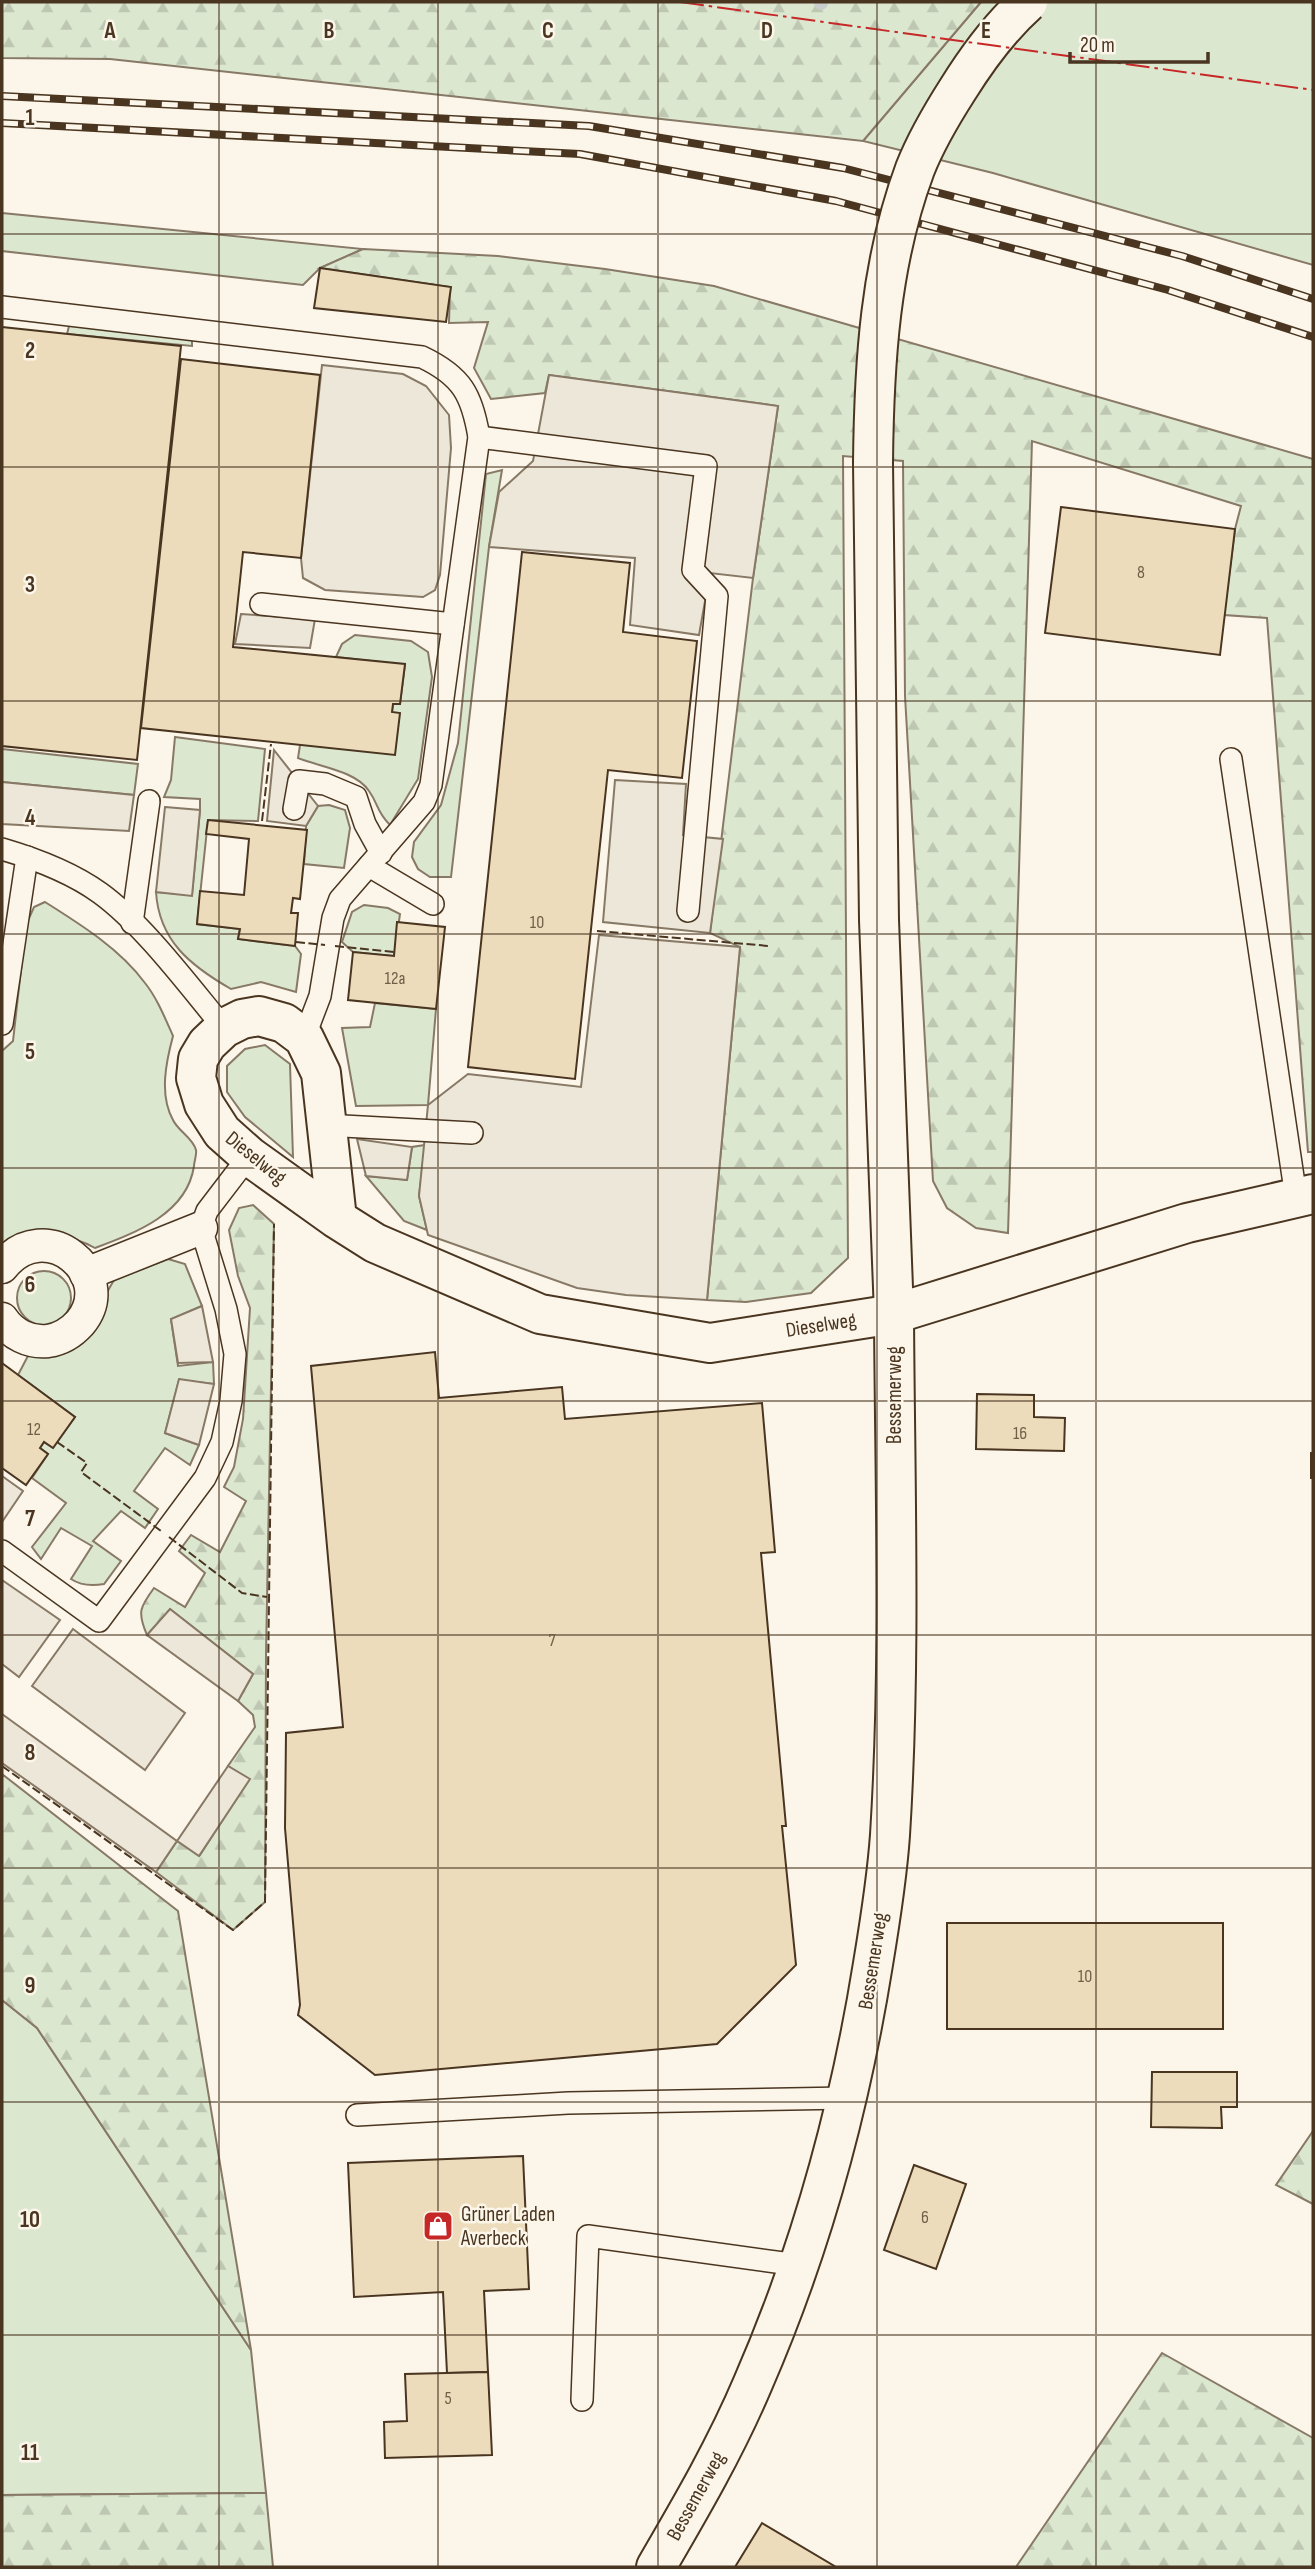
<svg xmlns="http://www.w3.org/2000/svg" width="1315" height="2569" viewBox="0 0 1315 2569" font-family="'Sofia Sans Condensed',sans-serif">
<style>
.green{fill:#dce7d0;stroke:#887966;stroke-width:2}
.forest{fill:url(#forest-firs);stroke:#887966;stroke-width:2}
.parking{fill:#ede7d9;stroke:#887966;stroke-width:2}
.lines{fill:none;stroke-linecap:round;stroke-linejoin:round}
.stream{stroke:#c9cecd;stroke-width:14}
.building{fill:#ecdcbc;stroke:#4a3520;stroke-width:2}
.service-casing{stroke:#4a3520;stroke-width:24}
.pedestrian-casing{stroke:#4a3520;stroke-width:35}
.minor-casing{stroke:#4a3520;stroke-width:42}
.primary-casing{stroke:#4a3520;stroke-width:42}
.service{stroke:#fbf6e9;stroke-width:21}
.pedestrian{stroke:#fbf6e9;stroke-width:32}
.minor{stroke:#fbf6e9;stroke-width:38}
.primary{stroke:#fbf6e9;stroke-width:38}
.rail-casing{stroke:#4a3520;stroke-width:8}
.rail{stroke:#fbf6e9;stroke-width:5;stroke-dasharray:16;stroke-linecap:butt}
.primary-bridge-casing{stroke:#4a3520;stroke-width:42;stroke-linecap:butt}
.primary-bridge{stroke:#fbf6e9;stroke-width:38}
.fence{stroke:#4a3520;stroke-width:2;stroke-dasharray:9 3.5;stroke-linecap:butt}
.power{stroke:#c62828;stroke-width:2;stroke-dasharray:24 5 3.5 5;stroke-linecap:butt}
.grid{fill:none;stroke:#4a3520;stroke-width:2;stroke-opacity:0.55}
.labels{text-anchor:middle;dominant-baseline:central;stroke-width:5;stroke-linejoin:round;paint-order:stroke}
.number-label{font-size:18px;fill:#725f47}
.street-label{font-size:21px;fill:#4a3520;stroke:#fbf6e9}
.poi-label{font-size:21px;fill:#4a3520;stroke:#fbf6e9;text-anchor:start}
.grid-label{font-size:23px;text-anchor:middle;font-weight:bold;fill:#4a3520;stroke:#fbf6e9;stroke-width:5;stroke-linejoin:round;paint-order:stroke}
</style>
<defs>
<pattern id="forest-firs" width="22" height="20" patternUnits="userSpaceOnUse" patternTransform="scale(1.75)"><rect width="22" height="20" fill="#dce7d0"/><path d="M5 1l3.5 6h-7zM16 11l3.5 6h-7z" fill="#bec7b2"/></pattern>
</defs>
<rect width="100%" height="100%" fill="#fbf6e9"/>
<g class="green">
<path d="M981,2H1313V265L993,173L863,141Z"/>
<path d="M2,213L363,249L320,268L303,285L2,251Z"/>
<path d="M70,322L192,337V346L67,334Z"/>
<path d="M502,470L489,547L451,877H430L418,869L412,857L414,842L441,805L458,743L486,474Z"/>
<path d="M355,635L411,641L428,652L432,677L418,779L390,825C376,811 379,805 369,791C356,771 320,767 298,758L300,745L392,712L393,704H400L405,665L336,657L342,644Z"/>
<path d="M175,737L265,749L258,821L208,820L197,924L240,929L238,939L295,946L301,954L296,992L261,982L231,989C191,966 159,941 156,892L192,895L200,810V799L164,797L171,780Z"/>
<path d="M2,749L138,764L134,795L2,782Z"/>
<path d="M329,805L345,810L350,828L344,868L304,864L306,826L318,806Z"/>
<path d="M45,902C80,924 120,949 145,983C157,998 165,1018 173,1036C166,1062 159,1095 173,1120C178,1131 193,1138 196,1150C197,1154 194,1162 194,1166C187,1214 135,1233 95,1248C61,1229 42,1241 6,1249L2,1245V1051L13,1041L26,925L34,907Z"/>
<path d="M364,905L388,908L400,914L394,956L353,952L342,942L352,912Z"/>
<path d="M375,1003L436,1009L428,1105L356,1106L342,1028L370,1027Z"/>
<path d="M265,1045L290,1064L293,1157L245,1117L227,1092V1066L245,1049Z"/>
<path d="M425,1145L419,1196L427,1230L404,1221L366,1176L407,1180L412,1147Z"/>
<path d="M168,1259L185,1264L202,1306L171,1319L178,1366L213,1362L214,1384L179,1380L165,1433L199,1445L190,1465L165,1448L134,1491L158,1509L145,1528L121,1511L93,1541L121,1561L104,1584C93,1586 80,1585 71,1579L92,1546L61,1528L41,1559L32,1547L66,1503L32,1478L48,1454L40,1448L44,1442L53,1448L75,1417L18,1375L30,1352L103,1310L106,1294L114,1280Z"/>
<circle cx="44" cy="1298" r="27"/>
<path d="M2,2000L37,2028L251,2350L266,2493L2,2495Z"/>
</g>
<g class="forest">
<path d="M2,2H981L863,141L110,59L2,58Z"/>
<path d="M363,249L498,256L605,269L714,286L1313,459V1152H1308L1267,618L1224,615L1235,529L1241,506L1032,441L1008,1233L976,1228L947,1208L933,1181L905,696L903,461L843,456L848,1258L811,1293L746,1302L707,1300L740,947L710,933L753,578L778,406L549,375L545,393L491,399L474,368L488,322L449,323L450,287L320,268Z"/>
<path d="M253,1205L274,1224L266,1655L265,1902L233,1930L156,1872L177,1841L200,1855L249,1779L228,1766L255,1727L253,1715L238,1701L253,1674L170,1609L147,1635C137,1612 140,1607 154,1588L185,1607L205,1573L179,1551L191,1535L220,1552L246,1501L224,1487L234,1467L243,1419L250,1308L238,1276L229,1230L239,1208Z"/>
<path d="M2,1774L178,1911L251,2350L37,2028L2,2000Z"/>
<path d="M1313,2131V2204L1276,2185Z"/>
<path d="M1162,2353L1313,2438V2567H1016Z"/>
<path d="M266,2493L273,2567H2V2495Z"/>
</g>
<g class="parking">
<path d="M322,365L403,374L426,386L449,415L451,448L440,575L435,590L423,597L325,590L303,578L301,558Z"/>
<path d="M549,375L778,406L753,578L710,573L699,635L630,625L635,558L489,547L499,492L533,461Z"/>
<path d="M241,614L315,619L310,648L235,644Z"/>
<path d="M274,750L318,806L306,826L267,821Z"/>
<path d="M615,780L686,784L683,835L723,839L710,933L603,922Z"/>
<path d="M2,782L134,795L129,831L2,824Z"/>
<path d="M165,807L200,810L192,896L156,892Z"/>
<path d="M599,935L740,947L707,1300L626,1295L577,1288L428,1235L419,1196L428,1105L468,1074L581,1087Z"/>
<path d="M357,1139L412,1147L407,1180L366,1176Z"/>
<path d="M202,1306L213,1362L178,1363L171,1319Z"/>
<path d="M179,1379L214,1384L199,1445L165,1433Z"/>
<path d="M2,1476L23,1491L2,1522Z"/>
<path d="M2,1580L60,1620L19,1677L2,1664Z"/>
<path d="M170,1609L253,1674L238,1701L147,1635Z"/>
<path d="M73,1629L185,1713L145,1770L32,1686Z"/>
<path d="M2,1714L177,1841L228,1766L250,1779L199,1856L177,1841L156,1872L2,1763Z"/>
</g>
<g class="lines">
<path class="stream" d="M821,2V3"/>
</g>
<g class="building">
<path d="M320,268L451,287L446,322L314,308Z"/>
<path d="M2,327L181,346L137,760L2,746Z"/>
<path d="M181,359L320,375L301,558L243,552L233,647L405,664L400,704H393L392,712L400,713L395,755L141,728Z"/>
<path d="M1061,507L1235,529L1220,655L1045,633Z"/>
<path d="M522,552L630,563L623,632L697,641L682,778L608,770L575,1079L468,1067Z"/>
<path d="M208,820L307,830L300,899L293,898L291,913H298L295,946L238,939L240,929L197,924L200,891L244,895L249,839L206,834Z"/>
<path d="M397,922L445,927L436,1009L348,1000L353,952L394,956Z"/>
<path d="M435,1352L439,1398L562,1387L565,1419L762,1403L775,1552L761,1553L786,1826H782L796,1965L717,2044L375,2075L298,2015L300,2005L285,1828L286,1733L343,1727L311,1366Z"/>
<path d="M2,1363L75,1417L53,1448L44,1442L40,1448L48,1454L26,1485L2,1468Z"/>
<path d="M977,1394L1034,1395V1417L1065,1418L1064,1451L976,1449Z"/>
<rect x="1311" y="1453" width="2" height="25"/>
<rect x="947" y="1923" width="276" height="106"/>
<path d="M1152,2072H1237V2107H1221L1222,2128L1151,2127Z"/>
<path d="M523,2156L529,2289L484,2291L488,2372L447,2373L443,2292L354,2297L348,2163Z"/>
<path d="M914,2165L966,2184L936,2269L884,2250Z"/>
<path d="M488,2372L492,2455L385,2458L384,2422L407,2421L405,2374Z"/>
<path d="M762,2523L836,2567H735Z"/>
</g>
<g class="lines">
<g class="service-casing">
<g id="service">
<path d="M2,307L422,357C462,376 472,395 479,437L431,785L424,802L340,899L333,918L320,996L304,1038"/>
<path d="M479,437L706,466L693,570L717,596L688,911"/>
<path d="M261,604L453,624"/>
<path d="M1231,759L1296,1197"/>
<path d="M294,809L299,781L325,784L356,797L365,824L381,853"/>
<path d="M2,849C36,859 71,872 100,893C143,924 189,986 224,1028"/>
<path d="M369,866L433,904"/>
<path d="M132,923L149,801"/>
<path d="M2,1024L27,857"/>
<path d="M325,1125L472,1133"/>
<path d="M2,1551L99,1621L205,1478L222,1442L231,1401L235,1354L226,1309L201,1228L207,1211L249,1156"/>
<path d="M357,2115L568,2103L846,2098"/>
<path d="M582,2400L588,2236L798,2265"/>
</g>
</g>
<g class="pedestrian-casing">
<g id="pedestrian">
<path d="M2,1267C45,1212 120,1275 80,1323C71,1333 61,1339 48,1341C29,1343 12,1334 2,1319"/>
<path d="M86,1274L201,1228"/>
</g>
</g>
<g class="minor-casing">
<g id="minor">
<path d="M337,1219L321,1073L304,1038L284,1023L259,1016L242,1019L224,1028L207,1044L198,1059L196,1078L204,1104L222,1132L249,1156L337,1219L375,1243L540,1314L710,1343L894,1314L1187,1223L1313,1194"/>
<path d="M656,2567C691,2507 726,2447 753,2383C811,2250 850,2107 873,1964C880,1922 887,1878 890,1835C901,1662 895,1487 894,1314"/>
</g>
</g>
<g class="primary-casing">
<path id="primary" d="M873,463L879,920L894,1314"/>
</g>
<use href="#service" class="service"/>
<use href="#pedestrian" class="pedestrian"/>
<use href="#minor" class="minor"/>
<use href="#primary" class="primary"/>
<g class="rail-casing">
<g id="rail">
<path d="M2,96L589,126L843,168L1182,256L1313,299"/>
<path d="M2,123L580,154L836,201L1168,290L1313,337"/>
</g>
</g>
<use href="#rail" class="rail"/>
<g class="primary-bridge-casing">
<path id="primary-bridge" d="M873,463C874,363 880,263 915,169C926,141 942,114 958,89C978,57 1000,27 1028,2"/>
</g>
<use href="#primary-bridge" class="primary-bridge"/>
<g class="fence">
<path d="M262,821L271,744"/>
<path d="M597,931L769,946"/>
<path d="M296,942L325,945"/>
<path d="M335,946L394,952"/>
<path d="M57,1442L87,1463L81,1472L161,1531"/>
<path d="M169,1537L242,1593L267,1597"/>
<path d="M2,1766L233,1930L265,1902L274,1224"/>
</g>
<path class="power" d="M680,2L1313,90"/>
</g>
<path class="grid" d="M219,2V2567M438,2V2567M658,2V2567M877,2V2567M1096,2V2567M2,234H1313M2,467H1313M2,701H1313M2,934H1313M2,1168H1313M2,1401H1313M2,1635H1313M2,1868H1313M2,2102H1313M2,2335H1313"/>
<defs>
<g id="shop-square" transform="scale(1.575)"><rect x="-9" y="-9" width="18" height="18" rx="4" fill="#c62828" stroke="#fbf6e9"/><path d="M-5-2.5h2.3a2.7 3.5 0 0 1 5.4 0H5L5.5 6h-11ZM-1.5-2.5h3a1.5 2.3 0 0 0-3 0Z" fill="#fff"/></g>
</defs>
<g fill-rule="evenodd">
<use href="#shop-square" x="438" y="2226"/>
</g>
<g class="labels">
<g class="number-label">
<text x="1141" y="572">8</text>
<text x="537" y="922">10</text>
<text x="395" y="978">12a</text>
<text x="34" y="1429">12</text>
<text x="1020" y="1433">16</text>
<text x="552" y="1640">7</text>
<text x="1085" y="1976">10</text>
<text x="925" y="2217">6</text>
<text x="448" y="2398">5</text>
</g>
<g class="street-label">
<text transform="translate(256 1158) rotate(39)">Dieselweg</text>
<text transform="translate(821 1325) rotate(-9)">Dieselweg</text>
<text transform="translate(894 1395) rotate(-90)">Bessemerweg</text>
<text transform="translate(873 1961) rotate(-81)">Bessemerweg</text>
<text transform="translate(696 2496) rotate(-61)">Bessemerweg</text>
</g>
<g class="poi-label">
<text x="461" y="2214">Grüner Laden<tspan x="461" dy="24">Averbeck</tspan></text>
</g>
</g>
<g class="grid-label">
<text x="110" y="38">A</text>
<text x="329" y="38">B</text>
<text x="548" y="38">C</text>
<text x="767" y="38">D</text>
<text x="986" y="38">E</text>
<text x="30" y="125">1</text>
<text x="30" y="358">2</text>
<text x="30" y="592">3</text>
<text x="30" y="825">4</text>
<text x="30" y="1059">5</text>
<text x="30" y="1292">6</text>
<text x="30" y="1526">7</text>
<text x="30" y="1760">8</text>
<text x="30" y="1993">9</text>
<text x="30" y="2227">10</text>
<text x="30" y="2460">11</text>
</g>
<rect width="1315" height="2569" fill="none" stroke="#4a3520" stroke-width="7"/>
<path d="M1070 52v10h138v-10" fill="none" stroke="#4a3520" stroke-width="3.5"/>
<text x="1080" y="52" font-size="21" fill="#4a3520" stroke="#fbf6e9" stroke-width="5" paint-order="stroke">20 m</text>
</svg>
